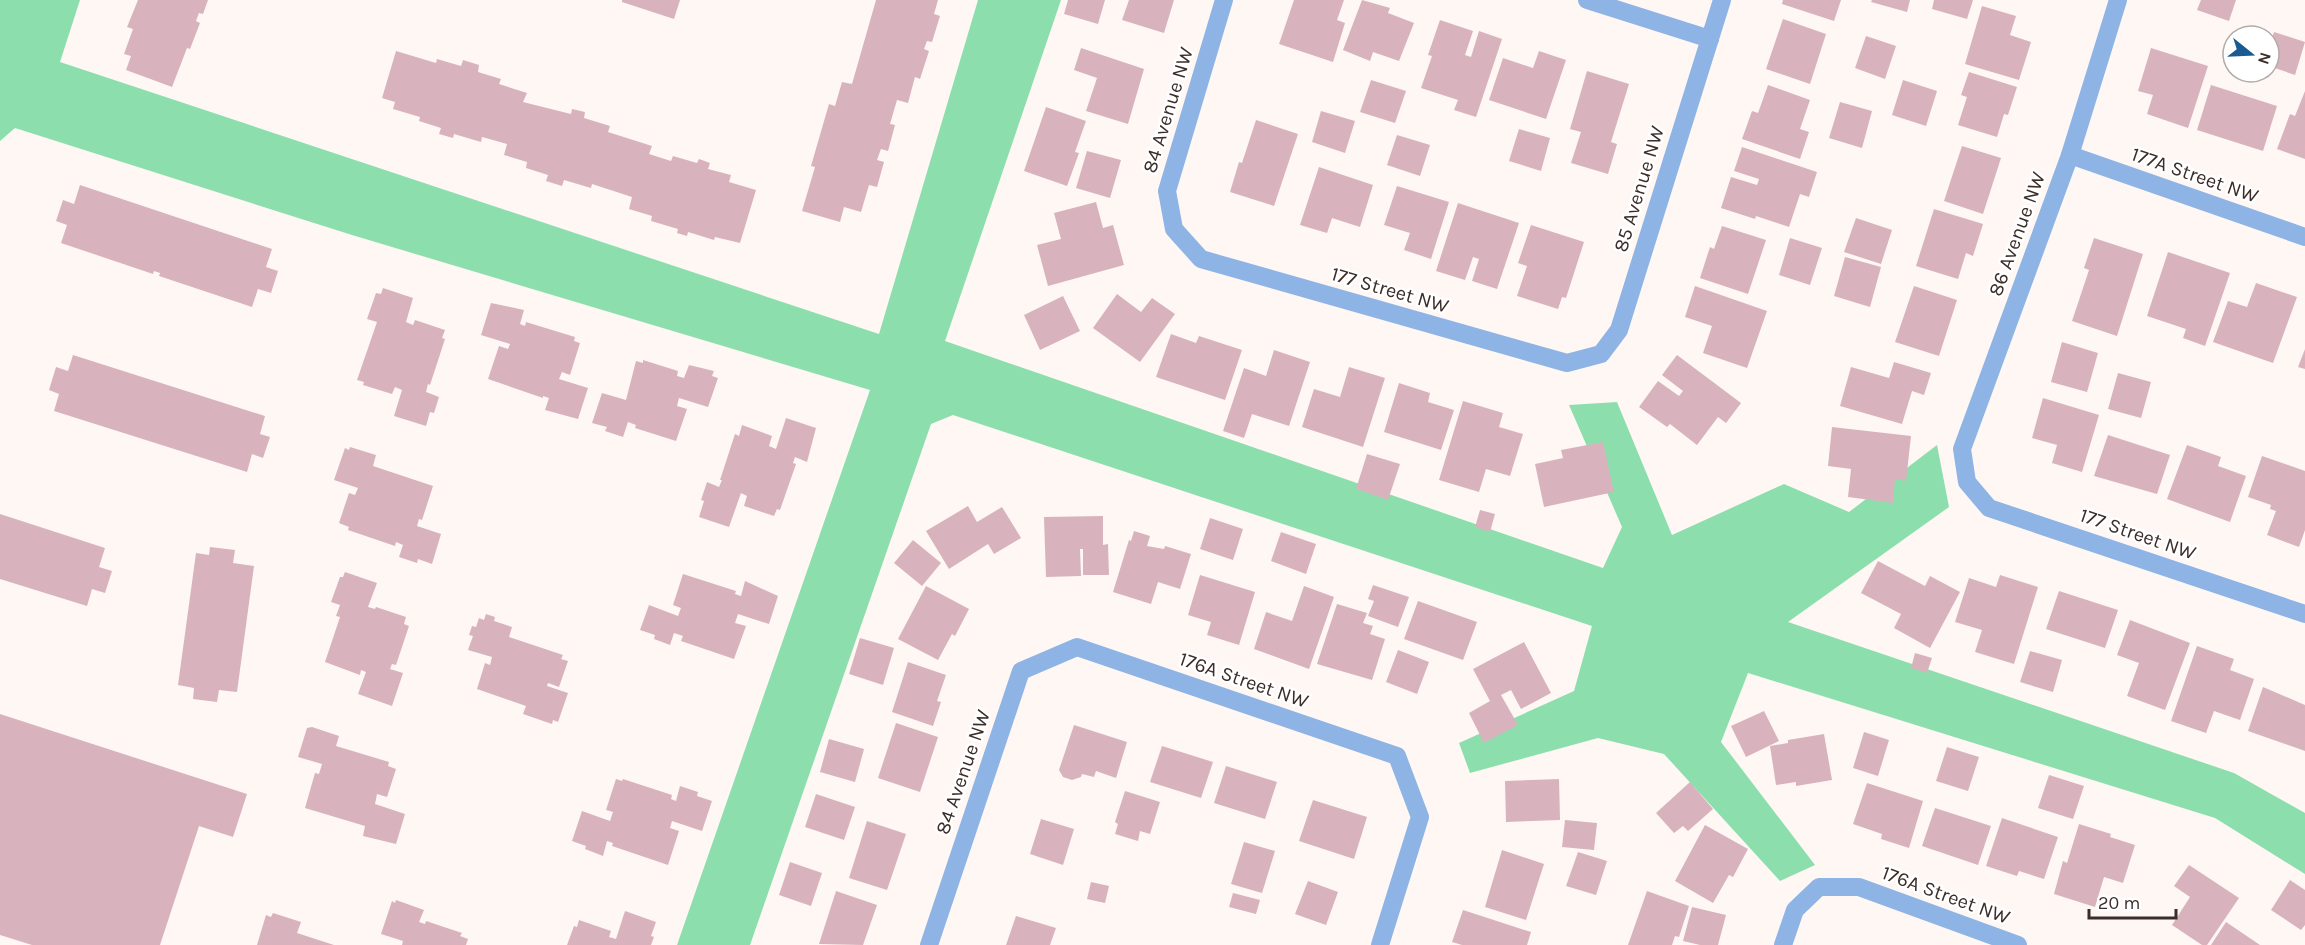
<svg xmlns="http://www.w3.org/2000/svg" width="2305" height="945" viewBox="0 0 2305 945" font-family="Karla,sans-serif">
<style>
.green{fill:#8cdfad}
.building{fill:#d8b3bd}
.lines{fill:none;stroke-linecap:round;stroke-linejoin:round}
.minor{stroke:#8eb4e6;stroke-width:18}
.labels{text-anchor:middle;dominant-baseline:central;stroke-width:5;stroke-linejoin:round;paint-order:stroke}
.street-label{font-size:20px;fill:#3b2d28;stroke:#fff}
</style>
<rect width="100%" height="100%" fill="#fff7f4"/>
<path class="green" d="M0,0H80L60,62L879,334L978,0H1061L945,341L1603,568L1622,527L1569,405L1617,402L1672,535L1784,484L1849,512L1937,445L1949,507L1788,622L2234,773L2305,813V874L2215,818L1748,673L1721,742L1815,865L1780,881L1664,754L1598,738L1470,773L1459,743L1574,691L1592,626L953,415L931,424L750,945H677L870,390L352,235L15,128L0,141Z"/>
<g class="building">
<path d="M138,0H208L203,14L199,13L196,21L200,23L190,49L187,48L172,87L126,70L131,56L124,54L133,29L127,27Z"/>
<path d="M622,0H680L674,19L622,2Z"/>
<path d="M876,0H938L934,14L940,16L932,42L927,41L924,49L929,51L920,79L915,77L908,103L897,100L890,124L895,125L888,151L881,149L877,160L884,162L877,187L869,185L861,212L844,207L840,222L802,211L815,167L811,166L829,104L835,106L842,82L852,84Z"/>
<path d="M1068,0H1105L1098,24L1064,14Z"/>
<path d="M1129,0H1174L1164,33L1122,20Z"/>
<path d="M1294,0H1344L1337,20L1345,23L1333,62L1279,44Z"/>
<path d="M1362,0L1390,8L1388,13L1414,23L1399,61L1373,52L1370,61L1343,50Z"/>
<path d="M1783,0H1841L1834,21L1782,4Z"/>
<path d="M1872,0H1910L1907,12L1871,2Z"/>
<path d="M1934,0H1973L1967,19L1932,9Z"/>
<path d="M2201,0H2236L2229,21L2197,10Z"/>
<path d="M1982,6L2016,16L2010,35L2031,42L2019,80L1965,64Z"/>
<path d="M1783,19L1826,34L1810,84L1766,69Z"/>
<path d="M1440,20L1473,31L1465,55L1471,57L1479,31L1502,39L1476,117L1454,110L1458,100L1421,88L1432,56L1428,55Z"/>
<path d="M2274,32L2305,42L2295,75L2269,66V48Z"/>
<path d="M1866,36L1896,46L1885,79L1855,68Z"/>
<path d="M1081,48L1144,69L1128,124L1086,111L1097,78L1074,70Z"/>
<path d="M2151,48L2208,66L2188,128L2147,114L2153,95L2138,91Z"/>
<path d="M396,51L436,63L437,59L461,66L463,60L479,65L478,72L501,79L499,84L527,93L523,102L571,114L572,109L585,112L584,118L610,126L608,132L652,146L649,154L671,161L673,156L697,163L699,159L710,163L708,169L731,175L729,182L756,190L740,243L715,237L714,240L688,232L687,236L677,233L678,229L651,221L652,216L629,209L632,197L592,184L591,188L564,180L562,186L546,181L548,175L526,168L527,162L504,155L507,144L482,137L481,142L454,134L453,138L439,134L441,128L419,121L420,117L393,109L395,102L382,98Z"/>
<path d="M1539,51L1566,60L1546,119L1489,100L1503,58L1533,68Z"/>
<path d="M1587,71L1629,84L1611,142L1617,144L1608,174L1571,163L1581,132L1570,129Z"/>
<path d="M1969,72L2017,87L2008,115L2004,114L1997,137L1958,125L1967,97L1961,95Z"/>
<path d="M1371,80L1406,91L1395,123L1360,112Z"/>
<path d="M1903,80L1937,91L1926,126L1892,115Z"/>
<path d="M1768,85L1810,100L1800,129L1809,132L1800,159L1742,139L1752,111L1758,113Z"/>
<path d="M2211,85L2277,106L2263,151L2197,130Z"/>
<path d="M2305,91V159L2277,149L2290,114L2295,116Z"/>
<path d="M1840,102L1872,111L1862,148L1829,138Z"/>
<path d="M1046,107L1086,121L1075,152L1079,153L1067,186L1024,171Z"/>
<path d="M1321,111L1355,121L1345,153L1312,142Z"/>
<path d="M1256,120L1298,134L1274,206L1230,192L1239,162L1242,163Z"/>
<path d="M1519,129L1550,138L1541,171L1509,161Z"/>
<path d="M1397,135L1430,145L1420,176L1387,165Z"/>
<path d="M1962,146L2001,158L1983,214L1944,201Z"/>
<path d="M1742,147L1817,172L1809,197L1800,194L1789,227L1756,216L1755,219L1721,208L1731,177L1757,185L1759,179L1734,171Z"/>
<path d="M1087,151L1121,160L1110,198L1076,188Z"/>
<path d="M1319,167L1373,185L1360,227L1332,218L1327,233L1300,225Z"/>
<path d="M80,185L272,249L266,267L278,271L271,293L258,289L252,307L159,276L160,273L154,271L153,274L61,243L67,225L56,221L63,200L74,204Z"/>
<path d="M1397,186L1449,202L1431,259L1404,250L1410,233L1384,225Z"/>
<path d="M1096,202L1103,228L1113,225L1124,265L1048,286L1037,245L1061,239L1054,213Z"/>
<path d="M1458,203L1519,223L1497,289L1472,281L1479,259L1473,257L1465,280L1436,271Z"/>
<path d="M1934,209L1983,224L1973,256L1966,253L1958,279L1916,266Z"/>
<path d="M1856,218L1892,230L1881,264L1844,252Z"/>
<path d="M1531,225L1584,242L1566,298L1562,297L1558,309L1517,296L1527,266L1518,263Z"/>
<path d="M1722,226L1766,240L1748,294L1700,278L1710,247L1714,249Z"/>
<path d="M1790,238L1822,248L1810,285L1779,275Z"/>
<path d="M2094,238L2143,254L2117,336L2072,321L2089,270L2084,268Z"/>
<path d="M2168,252L2230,273L2205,346L2183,338L2186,329L2147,316Z"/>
<path d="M1845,257L1881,267L1870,307L1834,296Z"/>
<path d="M2256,283L2297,297L2273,363L2213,342L2228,301L2247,307Z"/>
<path d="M1695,286L1767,311L1747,368L1703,353L1712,326L1685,317Z"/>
<path d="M1914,286L1957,300L1939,356L1895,342Z"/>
<path d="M383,288L413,298L406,322L413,325L415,320L445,330L442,338L445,339L430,385L428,384L426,392L439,397L434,413L430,412L426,426L394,416L402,390L395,387L392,394L363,385L364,382L357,380L377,322L367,319L376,293L381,294Z"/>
<path d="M1117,294L1141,312L1152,298L1175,314L1140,362L1093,328Z"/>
<path d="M1063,296L1080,331L1040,350L1024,315Z"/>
<path d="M491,303L524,310L520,324L525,326L526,322L575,337L574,341L580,343L570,375L562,372L559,379L588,388L578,419L545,410L549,398L543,396V398L488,379L499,346L508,349L510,344L481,335Z"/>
<path d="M1171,334L1196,343L1199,336L1242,350L1225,400L1156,377Z"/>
<path d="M2062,342L2098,353L2087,392L2051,382Z"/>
<path d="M2305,349V369L2298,367Z"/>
<path d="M1274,350L1310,362L1289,426L1252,414L1244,438L1223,431L1244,368L1266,376Z"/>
<path d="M73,355L265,416L260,434L270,437L263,458L252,454L247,472L54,411L59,394L49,390L56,367L68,371Z"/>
<path d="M1677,355L1741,403L1726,423L1718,417L1697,445L1670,424L1667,427L1639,407L1658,381L1679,396L1683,391L1662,375Z"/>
<path d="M643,360L678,371L677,376L684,378L689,365L714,371L712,376L718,378L708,407L679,398L677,406L687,409L676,441L635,428L636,425L628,422L623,437L605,431L607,427L592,423L602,393L626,400L636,361L643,363Z"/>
<path d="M1894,362L1931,373L1924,395L1912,391L1902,424L1840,406L1851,367L1889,378Z"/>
<path d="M1349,367L1385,378L1363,447L1302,427L1314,389L1340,397Z"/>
<path d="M2118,373L2151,382L2141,418L2108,409Z"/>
<path d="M1399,383L1430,393L1428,402L1454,410L1441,450L1384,432Z"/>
<path d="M2043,398L2099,415L2082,472L2052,463L2057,445L2032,438Z"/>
<path d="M1463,401L1503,413L1499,427L1523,434L1510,476L1486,469L1479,492L1439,480Z"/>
<path d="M786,418L816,428L807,462L795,457L793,463L796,464L780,510L777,509L774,516L744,506L747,496L741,493L729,527L699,517L704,501L701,500L707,482L719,487L722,480H720L735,434L739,436L742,425L772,436L769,446L776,449Z"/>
<path d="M1832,427L1911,436L1906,481L1895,479L1893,503L1848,497L1851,469L1828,466Z"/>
<path d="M2108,435L2170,455L2157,494L2094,476Z"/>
<path d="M1603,442L1614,492L1544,507L1535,464L1563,458L1561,450Z"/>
<path d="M2187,445L2221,457L2218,466L2246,476L2230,522L2167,499Z"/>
<path d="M350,447L376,455L373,466L433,486L422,520L419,519L417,526L441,534L432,564L418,559L417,563L399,557L403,545L396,542L395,546L348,530L349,527L339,523L349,493L355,495L358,488L334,480L345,448L349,450Z"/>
<path d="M1367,454L1400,464L1388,500L1356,489Z"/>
<path d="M2262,456L2305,471V530L2299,547L2267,535L2276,511L2270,509L2271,505L2248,497Z"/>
<path d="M968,506L977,522L1002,507L1021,538L994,554L988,544L949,569L926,531Z"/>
<path d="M1480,510L1495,514L1490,532L1475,527Z"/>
<path d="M0,514L105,548L99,567L112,571L105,593L92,589L87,606L0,579Z"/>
<path d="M1103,516V545L1108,544L1109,575H1083V549H1080L1081,576L1046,577L1044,517Z"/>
<path d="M1210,518L1243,529L1233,560L1200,549Z"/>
<path d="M1134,531L1150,536L1147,546L1164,549L1165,546L1191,554L1180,589L1158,582L1151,604L1113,592L1129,540L1131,541Z"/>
<path d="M1281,532L1316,544L1306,574L1271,561Z"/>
<path d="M913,540L941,563L922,586L894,563Z"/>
<path d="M210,547L235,550L233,563L254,566L237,692L219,690L217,702L193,699L194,688L178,685L196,553L209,555Z"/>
<path d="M1878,561L1925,586L1930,576L1960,592L1930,648L1894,628L1901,614L1861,593Z"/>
<path d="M345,572L377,583L368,607L375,609L376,607L406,617L404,624L409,626L396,665L392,664L390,669L403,673L392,706L358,694L366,672L361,670L360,675L325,662L340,617L336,616L340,605L331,602L340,577H343Z"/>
<path d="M683,574L736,591L735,594L741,596L745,581L778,596L769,624L738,614L735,623L746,626L734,659L681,641L683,636L674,633L670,645L654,639L655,635L640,630L649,605L678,616L681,608L673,605Z"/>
<path d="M1200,575L1255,592L1239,645L1207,635L1211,622L1188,615Z"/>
<path d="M2000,575L2038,587L2014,664L1975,652L1982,630L1955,622L1969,578L1996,587Z"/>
<path d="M1373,585L1409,597L1398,627L1368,616L1374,601L1368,599Z"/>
<path d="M926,586L969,609L955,636L952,634L938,660L898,639Z"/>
<path d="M1304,586L1334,597L1309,669L1254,649L1266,612L1292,621Z"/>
<path d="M2059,591L2118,610L2105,648L2046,629Z"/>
<path d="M1418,601L1477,622L1463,660L1404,639Z"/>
<path d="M1337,604L1367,613L1363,623L1373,626L1370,634L1385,639L1372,680L1317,664Z"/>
<path d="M486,614L495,617L494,621L512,627L509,637L563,655L561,659L568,661L559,687L548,683L547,686L568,693L558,722L553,720L552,724L523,714L526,706L477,689L485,663L490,665L492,657L468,650L473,636L469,635L472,626L476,627L479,618L484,620Z"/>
<path d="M2130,620L2190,643L2165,710L2127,696L2139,663L2117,655Z"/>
<path d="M860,638L894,648L883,685L849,674Z"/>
<path d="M1524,642L1551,693L1521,709L1511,690L1501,695L1518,725L1484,743L1469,713L1490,701L1473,669Z"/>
<path d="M2197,646L2234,659L2230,670L2254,679L2240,720L2214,711L2206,733L2171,721Z"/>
<path d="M1398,650L1429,662L1417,694L1386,682Z"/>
<path d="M2030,651L2062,660L2053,692L2020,682Z"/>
<path d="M1915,653L1932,658L1927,673L1911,668Z"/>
<path d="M908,662L946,675L937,701L941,702L933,726L892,712Z"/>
<path d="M2263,687L2305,705V751L2248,731Z"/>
<path d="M1764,711L1779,741L1746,757L1731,726Z"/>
<path d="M0,714L247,794L233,837L199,826L160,945H32L0,935Z"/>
<path d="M896,723L938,737L920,792L878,778Z"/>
<path d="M1074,725L1127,742L1116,778L1096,771L1094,777L1082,774L1081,777L1072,780L1063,777L1059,770Z"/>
<path d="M312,727L339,736L336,746L389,762L388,766L396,769L387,797L377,794L375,804L405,814L396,844L363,836L365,826L305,808L315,773L319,774L322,764L298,757L307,728Z"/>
<path d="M1864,732L1889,740L1878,776L1853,768Z"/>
<path d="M1824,734L1832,780L1796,786V782L1776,785L1770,746L1788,743V740Z"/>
<path d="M829,739L864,749L855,782L820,772Z"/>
<path d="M1162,746L1213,762L1201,798L1150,782Z"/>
<path d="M1947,747L1979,757L1968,791L1936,781Z"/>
<path d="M1226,766L1277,782L1265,819L1214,803Z"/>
<path d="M2049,775L2084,786L2073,819L2038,808Z"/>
<path d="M616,779L622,781L623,779L672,795L671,799L676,801L680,786L698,792L697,796L712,801L702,831L672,821L670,828L679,831L668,865L612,846L613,843L607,841L603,856L585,849L586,846L572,841L582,811L610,821L613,812L606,810Z"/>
<path d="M1559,779L1560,820L1506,822L1505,781Z"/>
<path d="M1690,782L1713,809L1688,831L1683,826L1674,833L1656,813Z"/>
<path d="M1867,783L1923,801L1909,848L1881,839L1882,834L1853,824Z"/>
<path d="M1125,791L1160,802L1150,834L1140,831L1138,841L1115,834L1118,824L1115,822Z"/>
<path d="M816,794L855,807L844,840L805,827Z"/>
<path d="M1313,800L1367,817L1354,859L1299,841Z"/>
<path d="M1935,808L1991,826L1978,865L1922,846Z"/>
<path d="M2002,818L2058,837L2044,879L2019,871L2017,876L1986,866Z"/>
<path d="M1041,819L1074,829L1063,865L1030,854Z"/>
<path d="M1565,820L1597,823L1594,850L1562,847Z"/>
<path d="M867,821L906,834L887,890L849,878Z"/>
<path d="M2079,824L2111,834L2110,837L2135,845L2123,883L2104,877L2095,907L2054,894L2063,861L2067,863Z"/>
<path d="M1705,825L1748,849L1733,877L1729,875L1713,903L1675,881Z"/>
<path d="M1244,842L1275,851L1262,893L1231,884Z"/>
<path d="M1502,850L1544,864L1526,920L1485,907Z"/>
<path d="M1578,852L1607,861L1596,895L1566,886Z"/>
<path d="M790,862L822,873L811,906L779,895Z"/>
<path d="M2189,865L2239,898L2207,945H2202L2172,925L2190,897L2174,886Z"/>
<path d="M2290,880L2305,890V925L2301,930L2271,910Z"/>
<path d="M1308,881L1338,892L1326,925L1295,914Z"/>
<path d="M1091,882L1109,886L1105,903L1087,899Z"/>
<path d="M836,891L877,905L863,945L819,944Z"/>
<path d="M1647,891L1689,906L1679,937L1675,936L1672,945H1628Z"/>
<path d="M1233,893L1260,900L1256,914L1229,907Z"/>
<path d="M396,900L424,910L419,922L425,924L426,921L462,933L460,936L468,939L466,945H402L403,941L381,934L392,901L395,903Z"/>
<path d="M1692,907L1726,915L1718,945H1700L1683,941Z"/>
<path d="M1463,910L1531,932L1527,945H1462L1452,942Z"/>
<path d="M625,911L656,922L651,936L654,937L651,945H567L574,926L577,927L579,920L611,931L609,937L616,939Z"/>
<path d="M273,913L301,922L297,933L334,945H257L266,915L271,917Z"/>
<path d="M1016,916L1056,928L1050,945H1006Z"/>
<path d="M2226,922L2260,945H2211Z"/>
</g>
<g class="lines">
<g class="minor">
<path d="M1224,0L1167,191L1174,229L1201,259L1567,363L1601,354L1619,330L1722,0"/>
<path d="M1587,0L1710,39"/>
<path d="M2118,0L2070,155L1962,449L1967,482L1989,508L2305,614"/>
<path d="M2070,155L2305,237"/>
<path d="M929,945L1021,671L1077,647L1397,756L1420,817L1380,945"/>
<path d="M1783,945L1795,910L1819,887H1859L2018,945"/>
</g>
</g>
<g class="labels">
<g class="street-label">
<text transform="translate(1168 110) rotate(-73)">84 Avenue NW</text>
<text transform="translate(2195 175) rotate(19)">177A Street NW</text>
<text transform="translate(1639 189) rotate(-73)">85 Avenue NW</text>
<text transform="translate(2017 234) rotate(-70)">86 Avenue NW</text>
<text transform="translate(1390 290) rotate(16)">177 Street NW</text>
<text transform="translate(2138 534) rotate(19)">177 Street NW</text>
<text transform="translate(1244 680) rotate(19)">176A Street NW</text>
<text transform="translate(963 772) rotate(-71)">84 Avenue NW</text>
<text transform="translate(1946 895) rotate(20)">176A Street NW</text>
</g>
</g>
<g transform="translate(2251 54) rotate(108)"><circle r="28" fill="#ffffff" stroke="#b1aba9" stroke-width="1.5"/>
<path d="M0-4.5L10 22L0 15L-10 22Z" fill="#195b90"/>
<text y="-9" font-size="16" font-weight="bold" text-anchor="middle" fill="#3b2d28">N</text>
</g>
<path d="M2089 909v9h87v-9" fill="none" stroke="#3b2d28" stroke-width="3"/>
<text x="2098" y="909" font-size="18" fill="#3b2d28" stroke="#ffffff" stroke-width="4.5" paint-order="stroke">20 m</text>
</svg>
